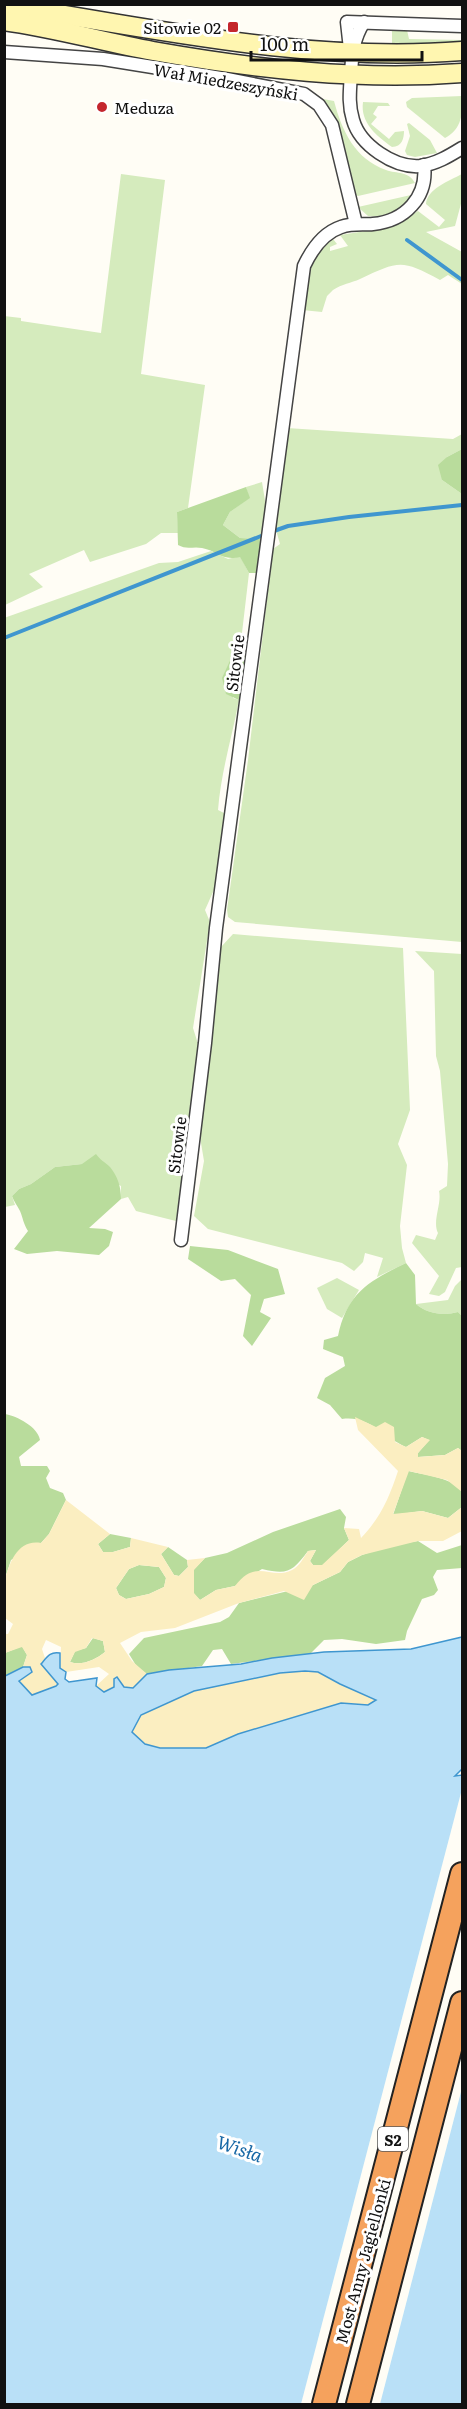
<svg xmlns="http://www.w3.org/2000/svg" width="467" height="2409" viewBox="0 0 467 2409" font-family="Literata,serif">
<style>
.green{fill:#d5ebbd}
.forest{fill:#b9dc9c}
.sand{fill:#fbeec1;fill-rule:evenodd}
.water{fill:#b9e0f7;stroke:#3f96cf;stroke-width:1.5;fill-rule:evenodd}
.pier{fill:#fffdf5}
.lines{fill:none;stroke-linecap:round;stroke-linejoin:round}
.stream{stroke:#3f96cf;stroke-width:4}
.street-casing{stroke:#444;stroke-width:15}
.secondary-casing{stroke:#333;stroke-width:21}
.highway-casing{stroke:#222;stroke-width:26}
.street{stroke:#fff;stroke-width:12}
.secondary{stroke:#fff6b0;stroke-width:18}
.highway{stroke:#f5a25d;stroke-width:22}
.poi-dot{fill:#c4262e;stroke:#fff;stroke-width:2}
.labels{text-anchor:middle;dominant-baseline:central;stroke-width:6;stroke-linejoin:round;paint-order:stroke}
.shield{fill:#fff;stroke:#585858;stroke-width:1.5}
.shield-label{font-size:15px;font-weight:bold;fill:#111}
.poi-label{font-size:16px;fill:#111;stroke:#fff;text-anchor:end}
.street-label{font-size:16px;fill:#111;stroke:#fff}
.water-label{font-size:18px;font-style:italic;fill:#1768a6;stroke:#fff}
</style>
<rect width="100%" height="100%" fill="#fffdf5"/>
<g class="green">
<path d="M392,30H407L409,39L462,40V43L392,46Z"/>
<path d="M462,96C463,113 462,129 445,138L407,107L406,102L412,98Z"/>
<path d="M323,99L334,101C342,131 355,159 386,170C397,174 409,171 415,183L358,196L354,194L339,126Z"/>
<path d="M363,102L388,103L390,106H378L373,114L377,117L371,124L389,139L395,132L404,131C404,138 402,147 392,147C377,136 360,123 363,102Z"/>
<path d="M409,123L430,140L437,153L415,157L407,155L405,151L410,136L407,124Z"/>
<path d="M121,174L165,180L141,374L205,385L188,508L177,512L178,533H161L146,544L90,562L84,550L29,574L43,587L5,605L4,316L21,318V321L101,333Z"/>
<path d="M462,174V200L455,226L426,232L462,252V284L448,275L440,280C401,259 399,261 360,279C351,283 342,284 333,290L327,296L322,312L302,310C307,282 308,257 333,239L337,244L330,247V251L348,246L340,235L392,227L418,211L439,227L445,220L426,204C427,189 449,181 462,174Z"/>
<path d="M411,195C404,210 384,218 368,216L358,207Z"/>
<path d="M287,428L453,439L462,434V449L447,457L442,480L462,494V942L235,922L228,917L227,910L248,760L273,549L280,544L274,523Z"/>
<path d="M262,482L267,513L262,539L240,538L223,525L230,512L249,498L246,487Z"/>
<path d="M211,551L228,559L240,556L249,573L240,650L234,652L233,698L239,700C232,737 221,772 218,810L228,815L217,883L205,910L210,922L193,1028L199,1047L176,1221L136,1211L128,1197L121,1199V1186L82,1164L55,1167L31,1184L19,1189L12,1196L15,1205L5,1207L4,618L159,563L178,562Z"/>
<path d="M233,934L403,948L410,1110L398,1144L407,1165L400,1226L402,1248L406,1263L377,1277L383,1258L365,1253L363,1262L354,1271L342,1263L208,1229L194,1216L204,1161L200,1137L221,947Z"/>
<path d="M415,951L462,954V1267L456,1268L445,1292L439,1296L429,1294L439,1276L412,1243L416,1235L435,1240L438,1233C432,1221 442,1204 439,1191L447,1186L448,1164L440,1071L436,1056L434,971Z"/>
<path d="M337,1278L359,1290L342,1318L327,1309L317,1288Z"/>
<path d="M462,1279V1316L458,1312C443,1316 428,1314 416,1304L448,1300L455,1286Z"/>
</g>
<g class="forest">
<path d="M462,449V494L442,480L438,465L447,457Z"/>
<path d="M246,487L250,498L230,512L223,525L240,538L262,539L256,573H249L240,557C221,561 218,551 202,548C193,546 187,550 178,545L177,512Z"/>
<path d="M240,650L245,657L239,700L226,694L222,678L234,652Z"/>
<path d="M96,1154C100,1160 105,1162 110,1167C118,1177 121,1187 121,1199L89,1228L105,1229L113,1232L109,1246L99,1255L57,1251L27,1254L14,1249L28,1231C23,1223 23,1218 20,1211C17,1205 14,1202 12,1196L19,1189L31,1184L55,1167L82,1164Z"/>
<path d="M190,1246L228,1250L278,1269L285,1294L264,1299L260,1312L271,1318L252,1346L243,1336L251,1295L235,1279L221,1281L188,1259Z"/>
<path d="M406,1263L415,1275L416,1304C428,1314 443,1316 458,1312L462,1316V1451L458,1448L445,1455L418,1457V1453L429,1440L422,1437L406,1447C383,1437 369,1415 342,1419L330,1405L317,1398L325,1378L345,1366L343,1357L323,1349L324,1340L338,1336C347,1293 369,1281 406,1263Z"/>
<path d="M5,1414C17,1416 38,1427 40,1440L19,1457L21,1466H47L50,1471L46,1478L50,1488L63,1493L66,1500L49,1534L41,1543L11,1560L5,1578Z"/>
<path d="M408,1471C421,1474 458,1479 462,1492C464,1496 462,1503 462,1507L448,1518L422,1511L393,1515Z"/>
<path d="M340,1509L346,1517L344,1528L349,1540L322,1566L313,1565L310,1561L316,1550L308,1551C292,1572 288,1575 262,1569L235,1586L216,1590L200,1600L194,1594V1569L205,1558L227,1553L273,1532Z"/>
<path d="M110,1534L131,1538L130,1547L113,1552H103L98,1544Z"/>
<path d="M418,1541L437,1553L462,1545V1568L437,1570L433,1577L438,1590L434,1595L422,1599L407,1631L405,1640L376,1644L342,1639L324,1640L310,1654L231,1664L222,1649L213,1650L202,1666L147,1674L137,1667L129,1654L144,1638L220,1622L229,1617L239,1603L313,1585L340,1572L348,1562L362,1555L388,1546Z"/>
<path d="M168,1547L187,1560L188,1567L179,1576L174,1575L161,1554Z"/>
<path d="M139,1565L159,1567L166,1578L164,1587L149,1594L126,1599L119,1595L116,1588L129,1569Z"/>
<path d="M93,1638L103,1641L105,1652C95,1660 82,1666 70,1662L75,1651L86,1648Z"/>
<path d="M22,1646L27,1655L23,1667L5,1676V1653Z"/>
</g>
<g class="sand">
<path d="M355,1417L376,1427L385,1422L394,1427L395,1442L406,1447L422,1437L430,1440L418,1453V1457L445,1455L458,1448L462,1451V1492L447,1480L409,1471L393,1514L422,1511L448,1518L462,1507V1531L443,1541H418L362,1555L348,1562L340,1572L313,1585L304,1600L284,1591L239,1603L175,1628L141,1632L120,1643L132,1661L147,1674L134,1688L114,1687L104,1692L96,1686L109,1674L99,1667L66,1672L60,1668L61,1647L46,1640L42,1649L45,1658L41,1664L59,1684L32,1695L19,1681L30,1667H23L27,1655L22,1647L5,1653V1634H8L13,1624L5,1618C5,1607 1,1590 5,1579C10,1562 18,1539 41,1543L49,1534L66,1500L110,1534L98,1544L103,1552H113L130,1547L131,1538L168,1547L161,1554L174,1575L179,1576L188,1567L187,1560L205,1558L194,1570V1593L200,1600L216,1590L235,1586C257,1557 270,1581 292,1570C299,1567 304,1557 308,1551L316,1550L310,1561L313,1565H322L349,1540L344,1528L359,1529L361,1538C381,1517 389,1498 398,1471L358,1430ZM139,1565L159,1567L166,1578L164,1587L149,1594L126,1599L119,1595L116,1588L129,1569ZM92,1638L103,1641L105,1652C95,1660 82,1666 70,1662L75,1652L86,1648Z"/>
<path d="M305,1671L318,1672L340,1684L377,1700L368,1705L341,1703L238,1734L206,1748H160L145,1744L132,1732L140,1715L194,1691L280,1673Z"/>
</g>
<path class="water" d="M462,1637V1769L455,1776L462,1775V2404H5V1676L23,1667H30L32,1672L19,1681L32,1695L56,1686L58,1684L41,1664C47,1657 50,1651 60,1653V1668L66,1672L65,1679L69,1682L97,1678L96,1686L104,1692L114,1687V1679L117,1677L124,1687L133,1688L147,1674L169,1670L241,1664L272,1658L324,1652L411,1649ZM305,1671L318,1672L340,1684L376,1700L368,1705L341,1703L238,1734L206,1748H160L145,1744L132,1732L141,1715L194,1691L280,1673Z"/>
<path class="pier" d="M462,1789V2088L380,2404H301Z"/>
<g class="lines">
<g class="stream">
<path d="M407,240L462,280"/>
<path d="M274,531L288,526L349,517L462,505"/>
<path d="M4,638L261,536"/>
</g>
<g class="street-casing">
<g id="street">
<path d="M364,22C353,39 352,55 351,74C350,90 348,104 353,120C360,145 394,168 420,166C436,164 449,156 462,148"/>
<path d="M350,49L347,22L462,26"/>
<path d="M4,52L103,59L227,79L304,94L319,105L332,125L356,224"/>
<path d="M181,1240L205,1043L216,928L304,266C312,249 323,233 341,227C352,223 363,225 373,224C405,221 428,197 424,165"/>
</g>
</g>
<g class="secondary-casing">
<g id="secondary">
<path d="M4,5C156,29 308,63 462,51"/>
<path d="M4,21C55,28 103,42 153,51C255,69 359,81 462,73"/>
</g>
</g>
<g class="highway-casing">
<g id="highway">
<path d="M324,2404L462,1874"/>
<path d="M358,2404L462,2003"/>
</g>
</g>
<use href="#street" class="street"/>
<use href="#secondary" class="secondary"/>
<use href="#highway" class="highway"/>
</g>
<g class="poi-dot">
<rect x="227" y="21" width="12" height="12" rx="3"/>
<circle cx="102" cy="107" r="6"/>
</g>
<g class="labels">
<rect class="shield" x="378" y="2127" width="30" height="24" rx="4.5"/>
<g class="shield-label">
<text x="393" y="2139">S2</text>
</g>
<g class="poi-label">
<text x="221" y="27">Sitowie 02</text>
<text x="114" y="107" text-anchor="start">Meduza</text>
</g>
<g class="street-label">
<text transform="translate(226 81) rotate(10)">Wał Miedzeszyński</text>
<text transform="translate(234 663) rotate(-83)">Sitowie</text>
<text transform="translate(176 1145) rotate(-83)">Sitowie</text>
<text transform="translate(362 2261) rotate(-75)">Most Anny Jagiellonki</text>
</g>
<g class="water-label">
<text transform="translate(240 2148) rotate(19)">Wisła</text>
</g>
</g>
<rect width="467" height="2409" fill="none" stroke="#111111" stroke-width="12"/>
<path d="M251 51v9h171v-9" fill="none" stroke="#111111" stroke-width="3"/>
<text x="260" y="51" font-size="18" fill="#111111" stroke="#ffffff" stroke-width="4.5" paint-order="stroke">100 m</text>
</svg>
